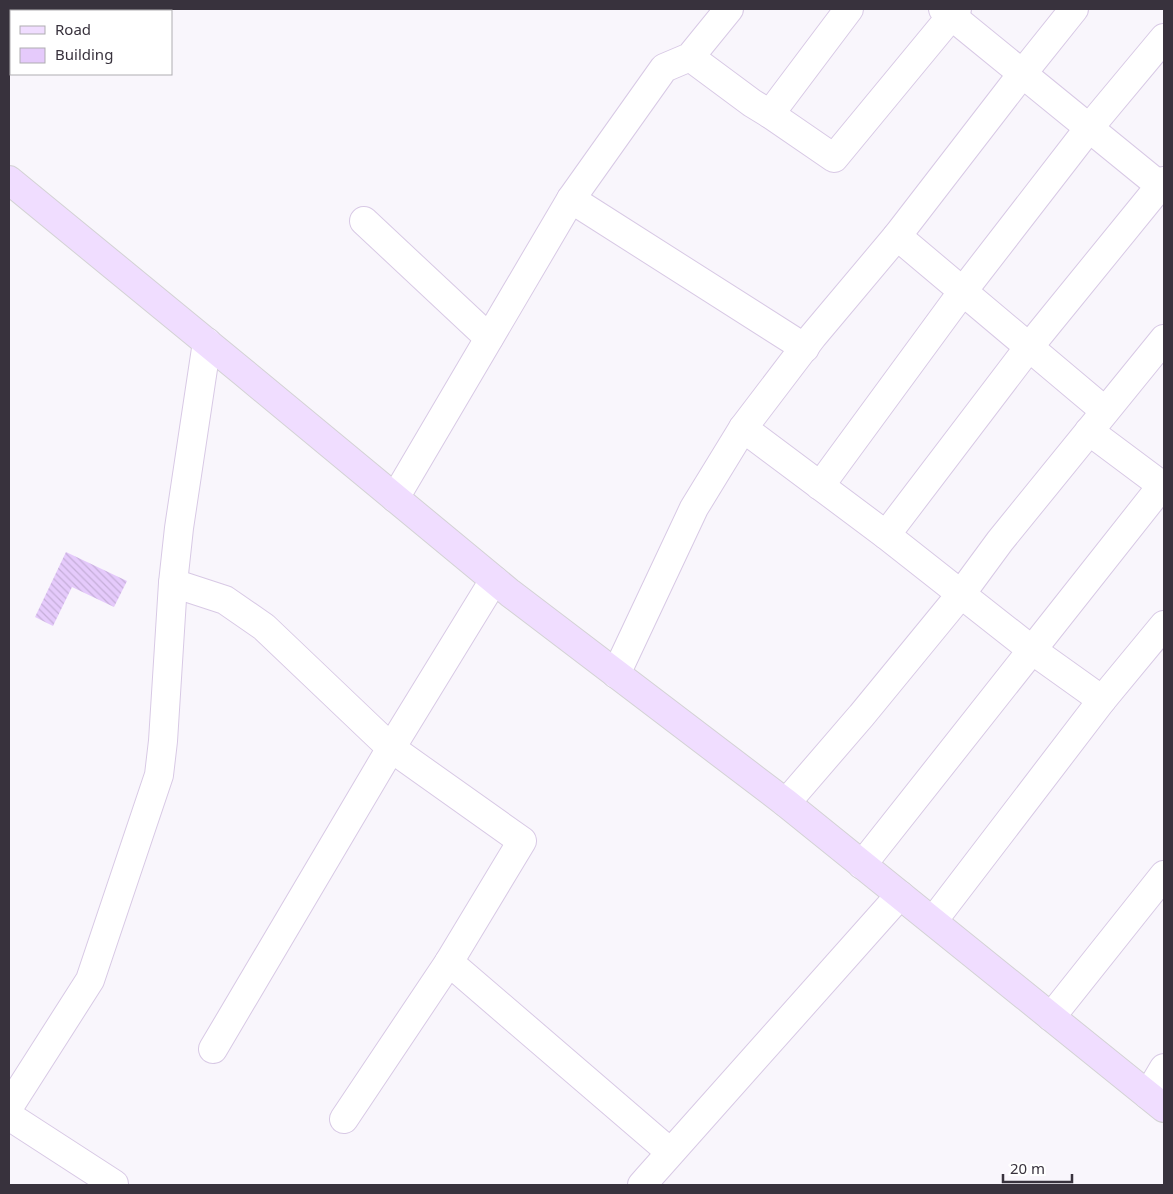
<svg xmlns="http://www.w3.org/2000/svg" width="1173" height="1194" viewBox="0 0 1173 1194" font-family="'Noto Sans',sans-serif">
<style>
.building{fill:url(#building-back-hatch)}
.lines{fill:none;stroke-linecap:round;stroke-linejoin:round}
.minor-casing{stroke:#d8c9e5;stroke-width:30}
.major-casing{stroke:#d3d2d4;stroke-width:30}
.minor{stroke:#fff;stroke-width:28}
.major{stroke:#f0ddff;stroke-width:28}
</style>
<defs>
<pattern id="building-back-hatch" width="6" height="6" patternUnits="userSpaceOnUse" patternTransform="scale(1.25)"><rect width="6" height="6" fill="#e5cafb"/><path d="M-1 5l2 2M0 0l6 6M5-1l2 2" fill="none" stroke="#c5aed8"/></pattern>
</defs>
<rect width="100%" height="100%" fill="#f9f6fc"/>
<path class="building" d="M66,552L127,581L114,607L72,587L53,626L35,617Z"/>
<g class="lines">
<g class="minor-casing">
<g id="minor">
<path d="M943,9L1164,189"/>
<path d="M690,57L752,103L770,114L834,158L957,9"/>
<path d="M770,114L849,9"/>
<path d="M571,199L805,348"/>
<path d="M364,221L489,338"/>
<path d="M897,236L1105,411"/>
<path d="M743,428L886,535L1032,650L1102,700"/>
<path d="M1089,431L1164,487"/>
<path d="M820,486L963,291L1089,128L1164,38"/>
<path d="M395,498L571,199L664,68L690,57L729,9"/>
<path d="M886,535L1029,347L1164,181"/>
<path d="M173,583L225,600L264,627L391,748L522,841L449,962L344,1119"/>
<path d="M616,674L694,508L743,428L813,336L897,236L1022,74L1074,9"/>
<path d="M786,803L861,716L961,594L1000,541L1164,339"/>
<path d="M862,865L1164,483"/>
<path d="M933,921L1102,700L1164,625"/>
<path d="M449,962L663,1146"/>
<path d="M1051,1017L1164,875"/>
<path d="M213,1049L391,748L494,580"/>
<path d="M1148,1095L1164,1068"/>
<path d="M9,1107L90,980L159,775L163,741L173,583L179,528L207,342"/>
<path d="M9,1116L114,1184V1185"/>
<path d="M642,1185L649,1177L900,895"/>
</g>
</g>
<g class="major-casing">
<path id="major" d="M9,180L243,372L510,593L786,803L1164,1108"/>
</g>
<use href="#minor" class="minor"/>
<use href="#major" class="major"/>
</g>
<rect width="1173" height="1194" fill="none" stroke="#38323d" stroke-width="20"/>
<rect x="10" y="10" width="162" height="65" fill="#ffffff" stroke="#afadb1"/>
<rect x="20" y="26" width="25" height="8" fill="#f0ddff" stroke="#afadb1"/>
<text x="55" y="35" font-size="15" fill="#38323d">Road</text>
<rect x="20" y="48" width="25" height="15" fill="#e5cafb" stroke="#afadb1"/>
<text x="55" y="60" font-size="15" fill="#38323d">Building</text>
<path d="M1003 1174v8h69v-8" fill="none" stroke="#38323d" stroke-width="2.5"/>
<text x="1010" y="1174" font-size="15" fill="#38323d" stroke="#ffffff" stroke-width="4" paint-order="stroke">20 m</text>
</svg>
